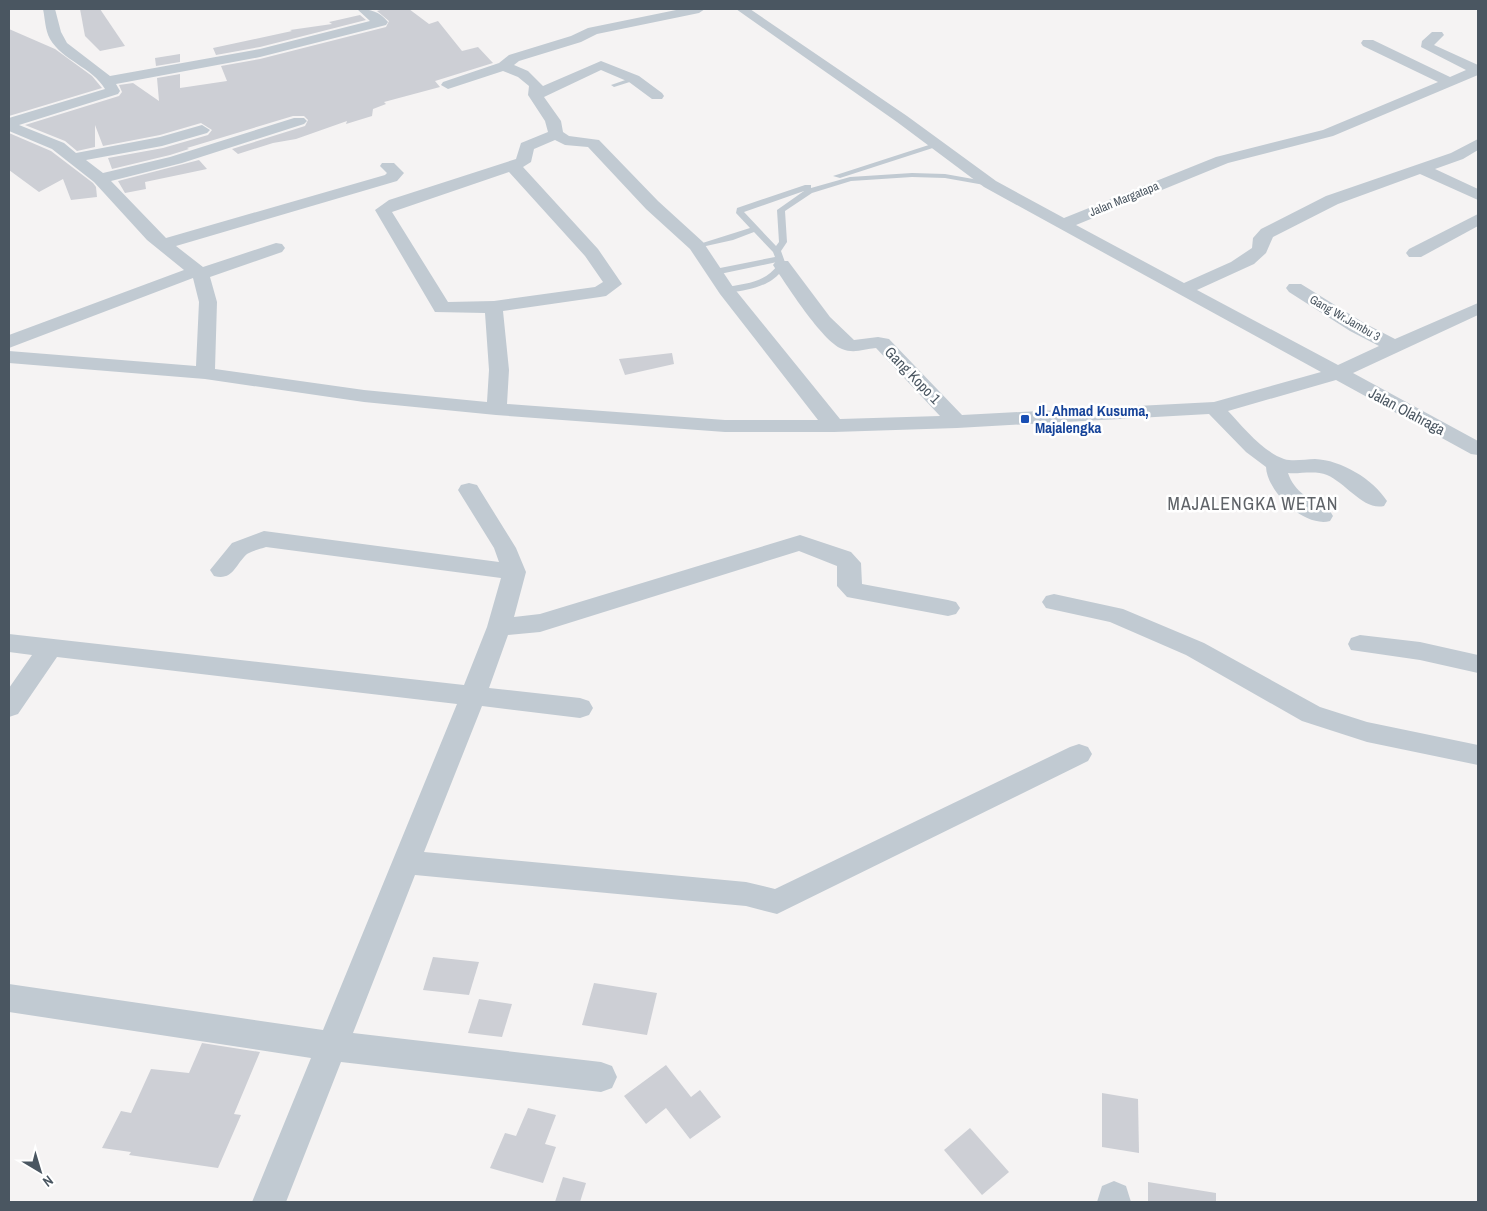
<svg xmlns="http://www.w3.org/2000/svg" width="1487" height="1211" viewBox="0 0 1487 1211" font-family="'Archivo Narrow',sans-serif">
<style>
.building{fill:#cdcfd5}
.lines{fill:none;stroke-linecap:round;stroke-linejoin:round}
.lane{fill:#c1cad2;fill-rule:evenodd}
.street{fill:#c1cad2;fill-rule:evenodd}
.transit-dot{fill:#1a4fb4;stroke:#fff;stroke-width:2}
.labels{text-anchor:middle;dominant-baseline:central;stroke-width:5;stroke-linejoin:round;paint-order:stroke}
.far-street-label{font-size:12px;fill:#4a5661;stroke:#fff}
.street-label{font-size:15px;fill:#4a5661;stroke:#fff}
.transit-label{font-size:15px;font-weight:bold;fill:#164399;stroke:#fff;text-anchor:start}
.quarter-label{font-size:18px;letter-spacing:1px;fill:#5f6368;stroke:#fff}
</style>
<rect width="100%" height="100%" fill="#f5f3f3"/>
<g class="building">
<path d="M80,9H100L125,46L100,51L85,36Z"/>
<path d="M384,9H409L429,24L438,21L462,51L478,47L493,63L435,81L440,87L384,102L386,104L373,109L372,116L346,124L347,121L296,139L273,143L238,154L232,149L305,126L308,120L304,116H293L187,148L189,149L170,155L112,169L108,158L163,148L208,135L212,130L201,123L160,135L103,146L95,125V147L77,151L65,141L25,125L119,96L122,92L119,85L133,83L159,101L157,78L180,74V88L227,81L221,66L260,59L386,27L389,21L377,11Z"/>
<path d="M360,15L366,20L260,47L216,55L213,48L292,31L290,30L332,24L329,22Z"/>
<path d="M9,29L55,49L92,76L102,88L9,116Z"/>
<path d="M180,54V62L156,66L155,58Z"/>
<path d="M9,133L51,151L93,183L96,187L97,197L71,200L63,179L39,192L9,170Z"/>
<path d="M199,160L207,169L145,182L146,189L125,193L118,181Z"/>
<path d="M672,353L674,364L625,375L619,359Z"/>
<path d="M433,957L479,962L469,995L423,990Z"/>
<path d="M594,983L657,993L647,1035L582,1025Z"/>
<path d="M479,999L512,1004L502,1037L468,1033Z"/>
<path d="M202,1043L260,1052L234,1114L241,1115L218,1168L129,1155L131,1152L102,1148L121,1111L131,1113L151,1069L189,1073Z"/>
<path d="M666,1065L691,1097L700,1090L721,1117L690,1139L666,1108L646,1124L624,1096Z"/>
<path d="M1102,1093L1138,1099L1139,1153L1102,1147Z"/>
<path d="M528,1108L556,1115L545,1144L556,1147L543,1183L490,1168L505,1133L516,1136Z"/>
<path d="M970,1128L1009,1172L982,1195L944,1150Z"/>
<path d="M563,1177L586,1183L580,1202H555Z"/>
<path d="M1148,1182L1216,1193V1202H1148Z"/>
</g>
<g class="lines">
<g class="lane">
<path d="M634,77L636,78V80L614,87L611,85Z"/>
<path d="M935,143L942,145L840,178L833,176Z"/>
<path d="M912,173L945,174L990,182L994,184L990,186L945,178L912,177L851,181L812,193L785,211L787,242L781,251L786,265C782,271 778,276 772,280C763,287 730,296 722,290L723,288C745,283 763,284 778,265L777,262L715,275L711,272L715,269L775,257L773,252L754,232L733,240L697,248L693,246L750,228L736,213L737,208L805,185H811V188L850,177ZM804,191L777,210L779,242L776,246L744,212Z"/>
</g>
<g class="street">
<path d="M43,9H55L61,32L67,43L110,76L260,49L370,21L357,9C370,9 379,11 388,22L386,25L260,57L116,84L120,91L118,94L19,125L64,143L76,153L160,137L202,125L210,130L207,133L162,146L86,160L103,173L170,157L294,118H304L307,121L304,124L182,163L111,181L166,238L385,175L387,173L380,166L382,163H394L404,173L397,181L176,246L203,267L276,243L282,244L285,248L282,252L210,277L217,302L215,369L364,390L487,402L489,370L485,313L435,312L375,210L389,200L516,159L521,143L548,132L545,121L528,95L529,86L518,77L503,71L448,89L441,85L443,82L499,63L509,55L571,36L588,28L681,9H705L699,13L597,34L581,42L519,61L514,65L528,71L543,86L601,61L639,76L662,93L664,96L662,99H652L629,82L601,70L544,97L561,121L563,132L569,136L599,140L658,201L703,242L733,287L840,419L940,416L876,348C864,349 854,354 842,349C822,341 786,284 773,265L776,261H788L830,317L854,340L878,337L889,339L962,415L1214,402L1321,372L984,187L897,122L736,9H750L907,116L996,181L1064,218L1216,157L1323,130L1438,82L1363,46L1361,43L1363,40H1373L1450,77L1466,70L1421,47L1422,41L1432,32H1442L1444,35L1434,45L1478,65V75L1333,136L1228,163L1076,225L1184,283L1231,262L1252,248L1253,238L1261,229L1326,196L1451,153L1478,139V150L1463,159L1435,169L1478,189V200L1420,174L1338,204L1273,237L1266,253L1254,264L1197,290L1338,365L1379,346L1350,331L1289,292L1286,288L1289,284H1301L1364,323L1395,339L1478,303V315L1353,373L1478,441V455L1471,454L1336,380L1228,411C1243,427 1262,451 1284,459C1294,462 1305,459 1315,459C1341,460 1373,479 1387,501L1384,506C1364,511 1346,483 1327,475C1315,470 1301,474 1288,473C1294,492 1313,502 1330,511L1333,516L1330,521C1305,528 1267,492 1266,467L1246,452L1209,414L957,428L834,432H725L496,415L364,402L205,379L9,363V351L196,366L199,302L193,278L9,348V335L184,270L147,240L94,182L52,149L9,131V118L105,89C92,67 63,61 50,39C45,30 45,18 43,9ZM555,140L565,145L588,147L646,209L690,249L720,294L818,420H725L507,404L509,370L503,311L600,297L606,296L622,284L598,249L523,167L531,162L534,149ZM509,172L585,256L603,282L595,287L494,301L448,302L392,212Z"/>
<path d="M1478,214V226L1421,257H1409L1406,253L1409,249Z"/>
<path d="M469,483L477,485L480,490L516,548L526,572L514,617L540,614L800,535L851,552L861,563L862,584L948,600L956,602L960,608L956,614L948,616L847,597L837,586V566L799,551L540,632L508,635L489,688L580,698L589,701L593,708L589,715L580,718L482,706L424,852L746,882L775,889L1070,747L1079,744L1088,747L1092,754L1088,761L777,914L746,906L415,875L353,1033L601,1062L612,1066L617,1077L612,1088L601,1092L341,1062L286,1202H252L311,1058L9,1012V984L323,1030L457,704L57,657L18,714L9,717V688L32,655L9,652V634L464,685L487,627L501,578L266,547C260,549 252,551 247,554C235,565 233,581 214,576L210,570L232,543L264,531L499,562L494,548L458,490L461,485Z"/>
<path d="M1054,594L1123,609L1204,643L1320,707L1367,722L1478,745V765L1367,742L1302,721L1186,655L1110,622L1046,608L1042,602L1046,596Z"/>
<path d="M1360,635L1420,642L1478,655V673L1420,660L1351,650L1348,644L1351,638Z"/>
<path d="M1114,1181L1126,1186L1131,1202H1097L1102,1186Z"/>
</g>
</g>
<rect class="transit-dot" x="1020" y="414" width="10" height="10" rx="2.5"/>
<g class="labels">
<g class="far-street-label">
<text transform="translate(1124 199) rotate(-22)">Jalan Margatapa</text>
<text transform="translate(1345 318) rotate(30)">Gang Wr.Jambu 3</text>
</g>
<g class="street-label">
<text transform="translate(913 375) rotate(46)">Gang Kopo 1</text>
<text transform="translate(1407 411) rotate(28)">Jalan Olahraga</text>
</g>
<g class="transit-label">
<text x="1035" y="410">Jl. Ahmad Kusuma,<tspan x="1035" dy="17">Majalengka</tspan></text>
</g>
<g class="quarter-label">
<text x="1253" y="503">MAJALENGKA WETAN</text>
</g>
</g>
<rect width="1487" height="1211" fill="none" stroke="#4a5661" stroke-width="20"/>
<g transform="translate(40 1171) rotate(142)" stroke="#ffffff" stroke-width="4" paint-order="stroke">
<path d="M0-4L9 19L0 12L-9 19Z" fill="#4a5661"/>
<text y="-8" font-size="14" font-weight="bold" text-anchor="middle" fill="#4a5661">N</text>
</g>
</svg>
